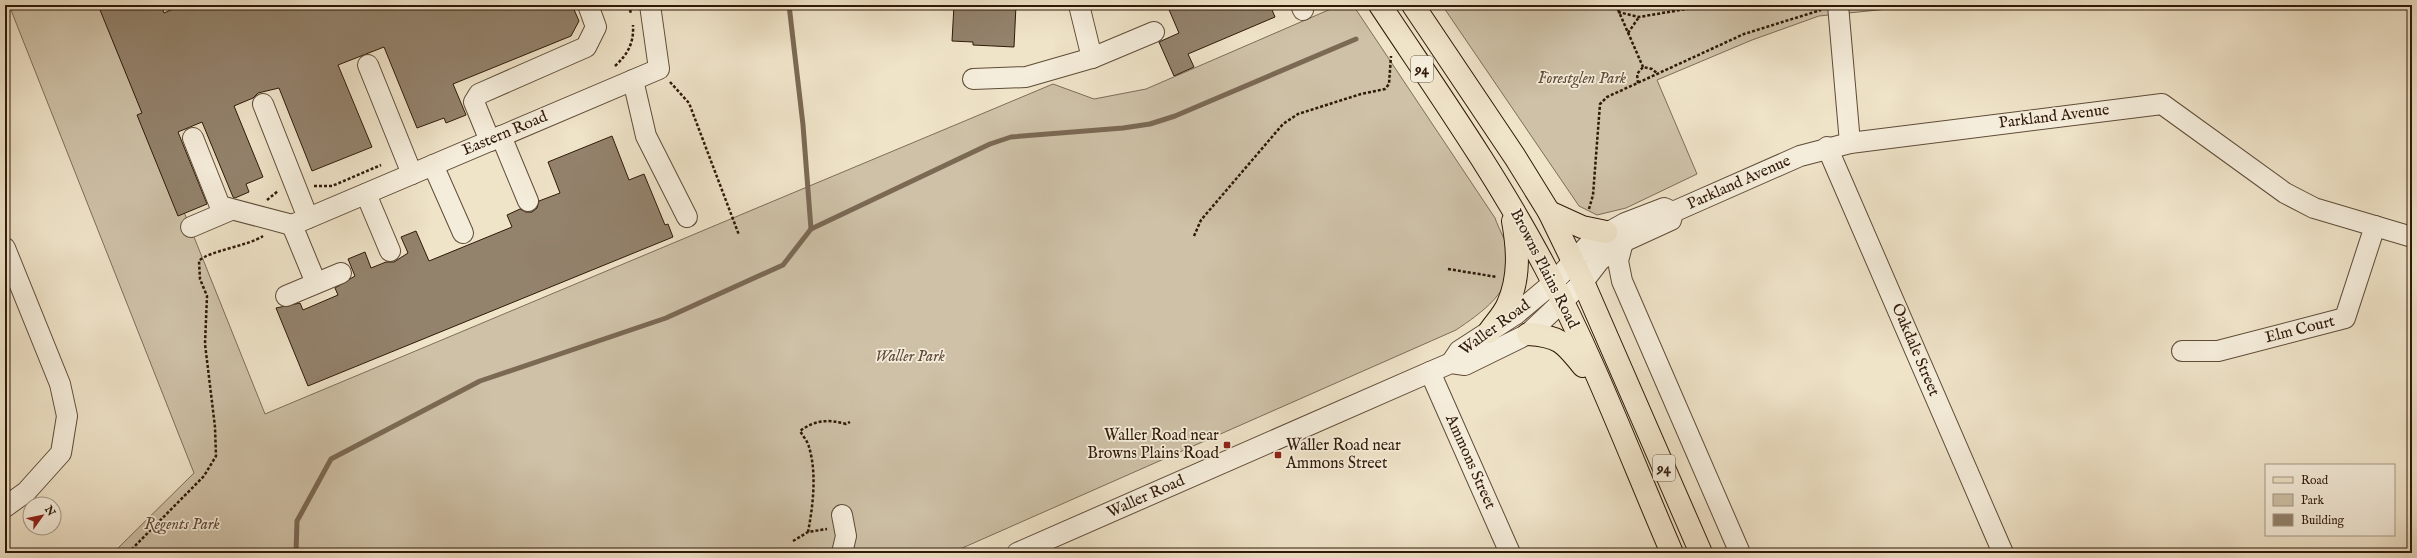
<svg xmlns="http://www.w3.org/2000/svg" width="2417" height="558" viewBox="0 0 2417 558" font-family="'IM FELL English',serif">
<style>
.green{fill:#cec1a7;stroke:#7e6d58}
.lines{fill:none;stroke-linecap:round;stroke-linejoin:round}
.stream{stroke:#7b6954;stroke-width:5}
.building{fill:#93826c;stroke:#2f1908}
.minor-casing{stroke:#5f4c38;stroke-width:22}
.major-casing{stroke:#2f1908;stroke-width:24}
.path{stroke:#2f1908;stroke-width:2.5;stroke-dasharray:3 2;stroke-linecap:butt}
.minor{stroke:#f5eddb;stroke-width:20}
.major{stroke:#efe3c8;stroke-width:22}
.poi-dot{fill:#8f2418;stroke:#f5eddb;stroke-width:1.5}
.labels{text-anchor:middle;dominant-baseline:central;stroke-width:3.5;stroke-linejoin:round;paint-order:stroke}
.shield{fill:#f5eddb;stroke:#6a5947;stroke-width:1}
.shield-label{font-size:15px;font-weight:bold;fill:#2f1908}
.park-label{font-size:16px;font-style:italic;fill:#5f4b38;stroke:#f5eddb}
.street-label{font-size:16px;fill:#2f1908;stroke:#f5eddb}
.poi-label{font-size:16px;fill:#2f1908;stroke:#f5eddb;text-anchor:end}
</style>
<rect width="100%" height="100%" fill="#efe3c8"/>
<filter id="stains"><feTurbulence type="fractalNoise" baseFrequency=".005" numOctaves="4"/><feColorMatrix values="0 0 0 0 .2 0 0 0 0 .09 0 0 0 0 .02 0 0 0 .5 -.17"/></filter>
<radialGradient id="worn" r=".72"><stop offset=".6" stop-color="#630" stop-opacity="0"/><stop offset="1" stop-color="#630" stop-opacity=".3"/></radialGradient>
<g class="green">
<path d="M9,5H101L265,414L1053,84L1094,99L1146,89L1340,5H1353L1495,218C1499,230 1508,244 1510,256C1514,291 1481,313 1456,330L951,553H113L194,473Z"/>
<path d="M1442,5H1927L1819,16L1752,40L1657,80L1697,174L1626,208L1597,215L1579,206Z"/>
</g>
<g class="lines">
<g class="stream">
<path d="M811,229L990,144L1011,137L1123,128L1150,124L1175,116L1356,39"/>
<path d="M296,553L297,521L331,459L480,381L666,318L783,265L811,229L803,125L789,5"/>
</g>
</g>
<g class="building">
<path d="M98,5H161L164,13L182,5H572L579,21L571,36L453,84L466,115L446,123L444,118L417,128L384,47L338,65L372,147L312,171L279,88L258,93L253,98L234,106L263,177L246,184L249,192L235,198L233,197L202,122L178,132L207,204L178,216L137,115L142,113Z"/>
<path d="M954,5H1016L1014,47L973,45V42L952,41Z"/>
<path d="M1167,5H1270L1275,17L1188,54L1194,67L1174,76L1159,42L1179,33Z"/>
<path d="M612,136L629,180L644,174L665,225L668,224L673,237L308,386L276,308L300,303L303,310L338,295L335,288L355,276L348,259L365,252L371,268L386,262H394L408,253L401,237L416,231L429,261L512,227L507,215L520,209L526,212H532L537,208L539,201L560,193L548,162Z"/>
</g>
<g class="lines">
<g class="minor-casing">
<g id="minor">
<path d="M1079,5L1092,58"/>
<path d="M1301,5L1303,10"/>
<path d="M1838,5L1850,143"/>
<path d="M368,65L412,174"/>
<path d="M973,79L1026,77L1092,58L1154,32"/>
<path d="M633,80L646,136L687,217"/>
<path d="M263,104L308,218"/>
<path d="M501,136L528,201"/>
<path d="M193,138L220,206L292,225"/>
<path d="M490,141L474,102L479,94L586,47L596,27L588,5"/>
<path d="M1827,147L2003,553"/>
<path d="M433,165L463,233"/>
<path d="M366,194L390,251"/>
<path d="M292,225L659,69L650,5"/>
<path d="M292,225L316,283"/>
<path d="M191,227L231,210"/>
<path d="M1623,242L1618,261L1622,281L1740,553"/>
<path d="M5,248L60,384L67,416L61,453L26,492L5,507"/>
<path d="M286,296L341,273"/>
<path d="M2182,351H2218L2345,318L2375,226"/>
<path d="M1451,363L1459,351L1516,314L1553,283L1591,242L1625,223L1664,208L1673,212L1800,156L1850,143L2162,104L2285,193L2314,208L2412,237"/>
<path d="M1430,372L1510,553"/>
<path d="M842,515L846,536L842,553"/>
<path d="M1017,553L1430,372L1451,363L1465,365L1528,334L1583,282L1600,260L1623,242L1671,220L1673,212"/>
</g>
</g>
<g class="major-casing">
<g id="major">
<path d="M1380,5C1437,91 1497,176 1545,267C1594,359 1631,458 1672,553"/>
<path d="M1413,5L1515,157L1549,212L1583,282L1701,553"/>
<path d="M1549,212L1582,227L1606,232"/>
<path d="M1489,332C1495,323 1504,314 1508,304C1520,277 1518,249 1513,221"/>
<path d="M1528,334C1559,336 1564,342 1583,366"/>
</g>
</g>
<g class="path">
<path d="M629,5L631,14"/>
<path d="M1616,5L1643,67"/>
<path d="M1618,12L1639,17L1710,5"/>
<path d="M1628,33L1639,17"/>
<path d="M615,66C628,54 634,43 633,25"/>
<path d="M670,82L689,103L739,235"/>
<path d="M1638,83L1637,74L1643,67L1652,69L1658,74"/>
<path d="M314,186H332L381,165"/>
<path d="M267,200L278,191"/>
<path d="M1589,209L1593,195L1600,104L1607,97L1744,34L1821,10"/>
<path d="M1194,236L1201,220L1283,124L1298,114L1361,94L1385,89L1389,84L1391,56"/>
<path d="M1448,269L1497,277"/>
<path d="M808,532C813,506 817,473 809,447C808,442 803,436 800,431C815,420 828,419 846,424L850,422"/>
<path d="M793,541L808,532L827,529"/>
<path d="M128,553L204,476L216,456L215,427L205,344L207,296L200,279L199,261C208,251 248,246 263,236"/>
</g>
<use href="#minor" class="minor"/>
<use href="#major" class="major"/>
</g>
<g class="poi-dot">
<rect x="1223" y="441" width="8" height="8" rx="2"/>
<rect x="1274" y="451" width="8" height="8" rx="2"/>
</g>
<g class="labels">
<g class="shield">
<rect x="1411" y="56" width="22" height="26" rx="3"/>
<rect x="1653" y="455" width="22" height="26" rx="3"/>
</g>
<g class="shield-label">
<text x="1422" y="69">94</text>
<text x="1664" y="468">94</text>
</g>
<g class="park-label">
<text x="1582" y="79">Forestglen Park</text>
<text x="910" y="357">Waller Park</text>
<text x="182" y="525">Regents Park</text>
</g>
<g class="street-label">
<text transform="translate(2054 117) rotate(-7)">Parkland Avenue</text>
<text transform="translate(505 134) rotate(-23)">Eastern Road</text>
<text transform="translate(1739 183) rotate(-24)">Parkland Avenue</text>
<text transform="translate(1544 269) rotate(63)">Browns Plains Road</text>
<text transform="translate(1495 328) rotate(-36)">Waller Road</text>
<text transform="translate(2300 330) rotate(-14)">Elm Court</text>
<text transform="translate(1915 350) rotate(67)">Oakdale Street</text>
<text transform="translate(1470 462) rotate(66)">Ammons Street</text>
<text transform="translate(1146 497) rotate(-24)">Waller Road</text>
</g>
<g class="poi-label">
<text x="1219" y="436">Waller Road near<tspan x="1219" dy="18">Browns Plains Road</tspan></text>
<text x="1286" y="446" text-anchor="start">Waller Road near<tspan x="1286" dy="18">Ammons Street</tspan></text>
</g>
</g>
<rect width="2417" height="558" fill="none" stroke="#efe3c8" stroke-width="20"/>
<rect x="6" y="6" width="2405" height="546" fill="none" stroke="#2f1908" stroke-width="2"/>
<rect x="10" y="10" width="2397" height="538" fill="none" stroke="#2f1908"/>
<rect x="2265" y="464" width="130" height="72" fill="#f5eddb" stroke="#a69887"/>
<rect x="2273" y="477" width="20" height="6" fill="#efe3c8" stroke="#a69887"/>
<text x="2301" y="484" font-size="12" fill="#2f1908">Road</text>
<rect x="2273" y="494" width="20" height="12" fill="#cec1a7" stroke="#a69887"/>
<text x="2301" y="504" font-size="12" fill="#2f1908">Park</text>
<rect x="2273" y="514" width="20" height="12" fill="#93826c" stroke="#a69887"/>
<text x="2301" y="524" font-size="12" fill="#2f1908">Building</text>
<g transform="translate(42 516) rotate(57)"><circle r="19" fill="#f5eddb" stroke="#a69887"/>
<path d="M0-3L7 15L0 10L-7 15Z" fill="#8f2418"/>
<text y="-6" font-size="11" font-weight="bold" text-anchor="middle" fill="#2f1908">N</text>
</g>
<rect width="100%" height="100%" filter="url(#stains)"/>
<rect width="100%" height="100%" fill="url(#worn)"/>
</svg>
